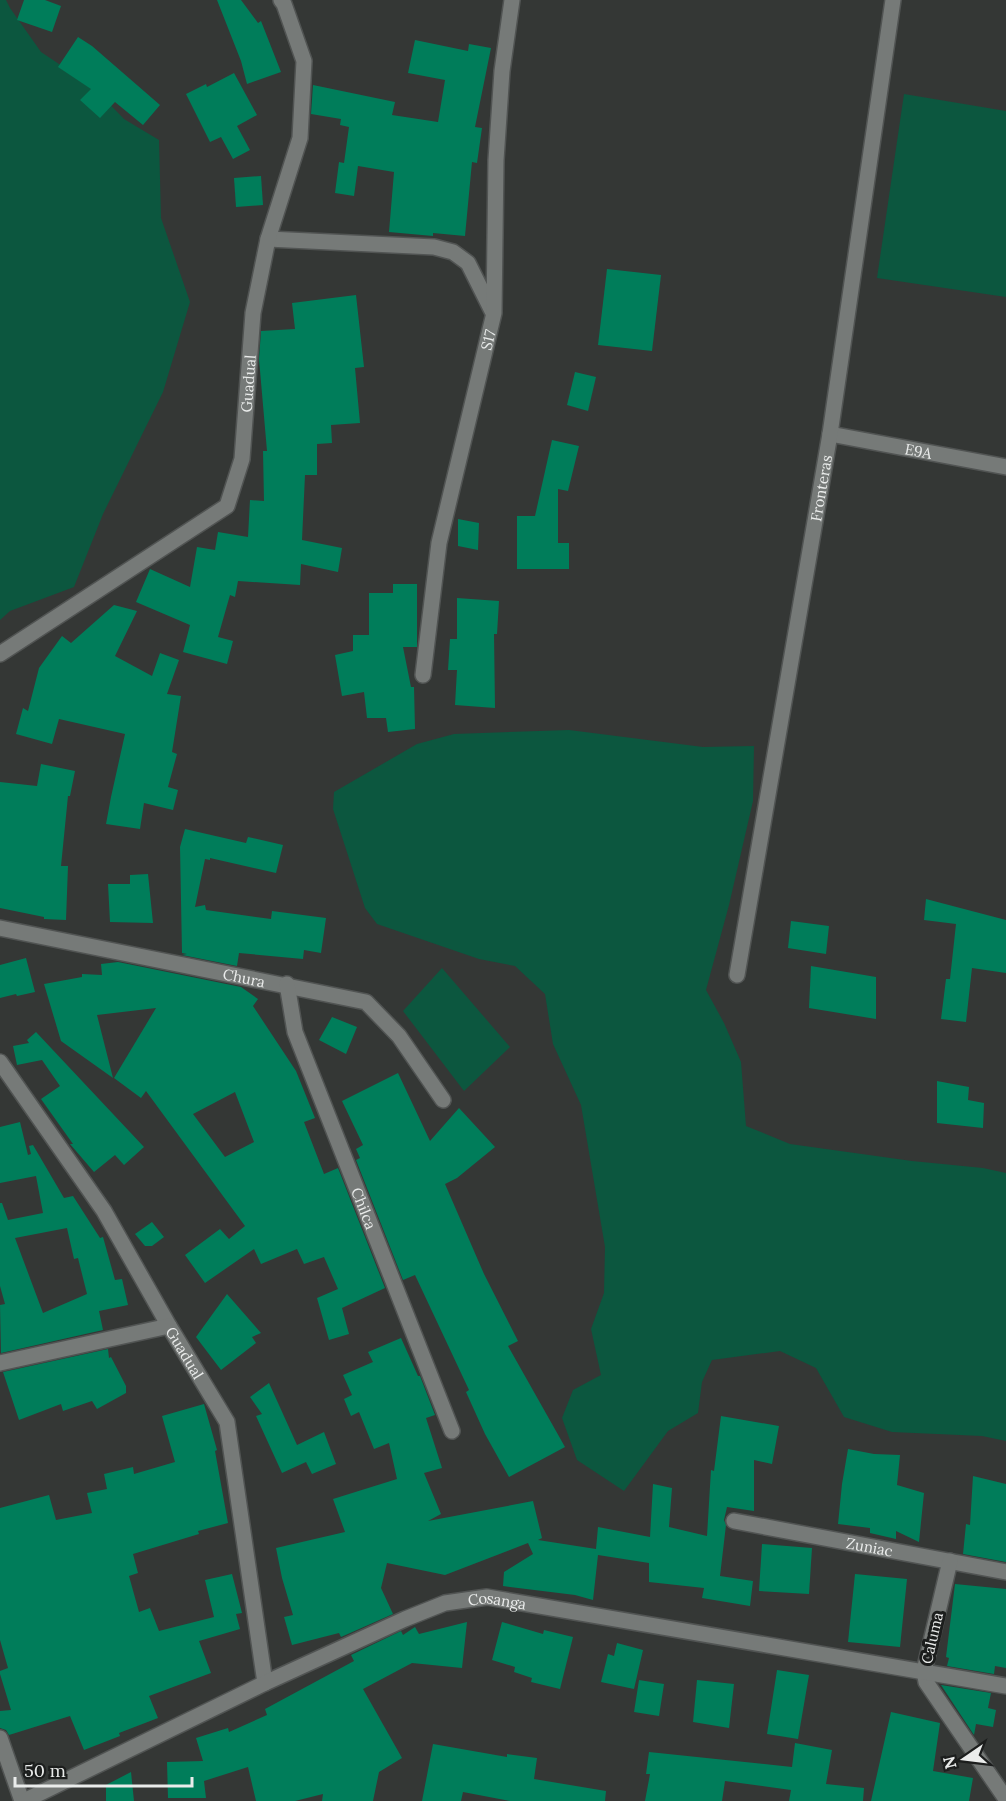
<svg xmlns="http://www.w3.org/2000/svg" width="1006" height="1801" viewBox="0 0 1006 1801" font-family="Lora,serif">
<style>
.green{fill:#0c573f}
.building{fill:#007d5a;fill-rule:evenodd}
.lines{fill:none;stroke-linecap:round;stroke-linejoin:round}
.minor-casing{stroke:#515453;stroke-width:18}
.minor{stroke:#767a78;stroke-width:15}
.labels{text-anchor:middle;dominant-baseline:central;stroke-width:6;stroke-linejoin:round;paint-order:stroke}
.street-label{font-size:15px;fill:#eaeceb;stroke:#1c1e1d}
</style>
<rect width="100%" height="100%" fill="#343735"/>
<g class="green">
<path d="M0,0H6L10,8L41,52L92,86L124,119L159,140L161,218L190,302L163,392L103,514L74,587L10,611L0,620Z"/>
<path d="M904,94L1006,111V297L877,278Z"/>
<path d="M569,730L703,747L754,746L753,801L729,905L706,990L724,1023L741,1062L746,1126L790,1144L912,1161L983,1168L1006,1173V1441L982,1436L892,1432L844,1417L816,1368L780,1351L712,1360L702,1382L698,1413L668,1431L624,1491L577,1460L562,1418L573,1390L601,1375L591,1329L604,1293L605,1247L581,1105L553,1044L545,994L515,966L479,959L377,924L365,908L333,809L334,792L417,744L454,734Z"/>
<path d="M442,968L510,1047L464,1091L403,1011Z"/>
</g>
<g class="building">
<path d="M24,0H45L61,6L52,32L17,20Z"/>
<path d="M217,0H241L258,23L261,21L281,72L247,84L241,61Z"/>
<path d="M78,37L92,46L160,105L143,125L115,102L100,118L80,100L91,89L58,67Z"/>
<path d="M415,40L468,51L469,44L491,48L475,127L482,128L477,163L472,162L465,236L433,233V236L389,232L394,172L358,166L354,196L335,193L339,162L344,163L349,127L340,125L341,119L311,114L313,85L395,102L392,115L438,122L445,80L408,73Z"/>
<path d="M234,73L257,115L237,126L250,150L233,159L221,137L210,142L186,94L206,84L207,87Z"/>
<path d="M261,176L263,205L236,207L234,178Z"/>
<path d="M607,269L661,275L652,351L598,345Z"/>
<path d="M356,295L364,367L355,368L360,423L331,425L332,443L317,444V475H305L302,540L342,548L338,572L301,564L300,585L238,581L235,597L230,595L218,637L233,641L227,664L183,652L190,625L136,602L150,569L190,587L197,547L215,550L218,532L248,537L250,500L264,501L263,451H267L259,359L261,331L295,329L292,303Z"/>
<path d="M575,372L596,377L588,411L567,405Z"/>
<path d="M552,440L579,446L568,491L558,489V543H569V569H517V516H535Z"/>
<path d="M458,519L479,523L478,550L458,546Z"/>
<path d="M393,584H417V647H403L411,687H414L415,729L388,732L386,718H367L364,692L342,696L335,655L353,651V635H369V593H393Z"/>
<path d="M457,598L499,601L497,634H494L495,708L455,705L457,670H448L450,639H457Z"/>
<path d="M114,605L137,611L115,656L152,676L160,653L179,660L167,694L181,696L172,752L177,754L168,787L178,790L173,810L144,803L140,829L106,824L111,797L125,734L59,719L52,744L16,734L23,708L28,711L39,668L62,636L71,643Z"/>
<path d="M41,764L75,771L70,796H68L61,866H68L66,920L44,919V917L0,908V782L37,786Z"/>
<path d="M185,829L246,843L248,837L283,845L276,873L210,858V860L205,859L195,907L205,905L206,910L271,919L272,911L326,918L321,953L304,950L303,959L239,953L237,966L182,955L187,954L182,953L180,847Z"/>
<path d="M148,874L153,923L110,922L108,884H130V875Z"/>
<path d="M926,899L1006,920V973L972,968L966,1022L941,1019L946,979H950L956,924L924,920Z"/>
<path d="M791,921L829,926L826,954L788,948Z"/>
<path d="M26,958L35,992L17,996L16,994L0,998V965Z"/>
<path d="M118,962L241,987L258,999L253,1006L296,1071L315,1118L304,1122L324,1174L338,1168L385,1288L342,1308L349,1334L329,1340L317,1298L338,1289L324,1257L304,1264L297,1249L261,1264L254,1249L205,1283L185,1255L220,1229L229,1239L245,1226L146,1091L141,1098L114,1078L156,1008L97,1015L113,1078L61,1041L44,984L82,977V974L102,975L101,964ZM235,1092L254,1142L225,1157L193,1114Z"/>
<path d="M811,966L876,977V1019L809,1008Z"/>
<path d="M332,1017L357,1027L346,1054L319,1040Z"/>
<path d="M36,1032L144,1147L124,1165L115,1155L94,1172L70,1144H73L41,1099L60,1086L42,1060L17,1065L13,1046L29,1043L27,1040Z"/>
<path d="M398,1073L430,1141L459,1108L495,1147L457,1178L445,1184L484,1274L518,1341L508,1346L565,1447L509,1477L485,1434L466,1392L469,1390L415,1275L403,1280L356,1160L360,1158L356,1149L363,1145L342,1101Z"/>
<path d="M937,1081L969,1087L968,1100L984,1103L983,1128L937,1123Z"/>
<path d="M20,1122L28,1155L31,1154L29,1146L33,1145L64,1198L73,1196L100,1238L103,1237L115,1280L122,1279L128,1305L99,1311L103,1330L1,1353L0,1305L5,1304L0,1286V1203H2L8,1220L43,1213L36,1176L0,1183V1127ZM67,1228L74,1259L78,1258L87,1294L43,1313L15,1238Z"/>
<path d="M152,1222L164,1237L152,1246H145L135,1234Z"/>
<path d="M227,1294L261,1333L252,1337L256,1343L221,1370L196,1337Z"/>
<path d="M401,1338L418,1376H420L435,1415L426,1418L442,1468L424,1473L441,1514L428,1521L533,1501L542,1538L538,1540L596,1549L598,1527L650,1537L653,1484L672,1488L669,1527L707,1536L711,1470L714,1471L721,1416L779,1426L772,1464L754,1460V1511L727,1507L724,1520L726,1525L720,1576L753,1581L750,1606L702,1598L704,1588L649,1582V1563L598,1555L593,1600L575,1595L503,1586L504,1572L533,1554L528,1543L445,1575L387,1563L381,1588L393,1614L341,1637L339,1633L292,1645L284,1617L293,1615L282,1578L276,1548L345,1532L333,1499L397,1479L389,1443L374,1449L359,1412L351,1416L344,1399L352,1395L343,1375L373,1362L368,1352Z"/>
<path d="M108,1349L109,1358L111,1357L126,1386V1393L97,1409L92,1401L63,1411L61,1404L19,1420L3,1372Z"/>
<path d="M269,1383L297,1445L324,1432L336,1464L312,1474L306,1462L282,1473L256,1416L262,1414L250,1397Z"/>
<path d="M204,1404L217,1450L215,1451L228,1523L198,1531L199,1534L133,1554L138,1573L129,1576L139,1612L150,1608L159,1631L214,1617L205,1580L232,1574L242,1613L236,1614L240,1629L199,1641L211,1673L149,1696L158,1718L119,1733L120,1736L84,1750L70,1716L9,1735L6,1730L0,1728V1711L11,1710L0,1674V1671L8,1668L0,1640V1508L49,1495L56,1520L92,1513L87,1493L107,1489L104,1474L133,1467L134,1474L175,1462L162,1416Z"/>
<path d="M848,1449L874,1454L900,1455L897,1485L924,1493L919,1542L896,1531V1539L870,1533V1528L838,1524L842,1484Z"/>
<path d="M973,1476L1006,1484V1562L963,1554L966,1524L970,1525Z"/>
<path d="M762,1544L812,1548L809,1594L759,1591Z"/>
<path d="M855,1574L907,1579L900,1647L848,1642Z"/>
<path d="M955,1584L1006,1589V1668L995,1666L994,1674L947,1666L949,1658L946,1657Z"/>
<path d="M467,1622L462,1668L412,1663L363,1689L402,1758L379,1772L373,1801H322L323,1794L295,1801H256L248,1767L204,1781L206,1798H168L167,1762L203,1761L196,1738L228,1728L229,1732L267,1715L265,1709L354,1661L351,1655L401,1631L403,1635L415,1627L419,1634Z"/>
<path d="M502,1622L543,1634L544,1630L573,1637L560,1689L531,1682L532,1678L514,1672L515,1667L492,1660Z"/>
<path d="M617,1643L643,1650L634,1689L601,1682L608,1654L614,1656Z"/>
<path d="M777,1670L809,1675L798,1739L767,1734Z"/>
<path d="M639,1680L664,1684L659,1716L634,1712Z"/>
<path d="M697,1680L734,1684L729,1728L693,1722Z"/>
<path d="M941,1685L991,1693L988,1708L996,1710L993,1727L976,1724L974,1735Z"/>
<path d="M891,1712L940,1723L933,1771L973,1778L969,1801H871Z"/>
<path d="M795,1743L832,1750L826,1784L864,1788L863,1801H789L791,1790L725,1781L722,1801H645L650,1774H646L649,1752L792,1767Z"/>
<path d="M433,1744L507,1757V1754L537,1758L534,1779L606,1791L605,1801H510L463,1792L461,1801H422Z"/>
<path d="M131,1772L134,1801H106V1785Z"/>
</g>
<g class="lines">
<g class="minor-casing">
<g id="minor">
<path d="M268,239L434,247L453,252L468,263L492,311"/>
<path id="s1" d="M830,434L1006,467"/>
<path id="s2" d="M0,654L227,506L242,459L253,313L268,239L300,138L304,61L284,4L281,0"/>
<path id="s3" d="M423,675L439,543L494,313L496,160L502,71L512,0"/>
<path id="s4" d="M0,928L366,1002L399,1036L443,1100"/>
<path id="s5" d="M737,975L830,434L893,0"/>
<path id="s6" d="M287,984L295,1032L452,1431"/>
<path id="s7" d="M0,1062L104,1211L169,1326L227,1422L265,1683"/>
<path d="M0,1363L169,1326"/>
<path id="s8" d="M734,1521L1006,1572"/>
<path d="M950,1561L924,1671L926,1682L1006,1799"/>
<path d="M0,1738L22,1801"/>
<path id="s9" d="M24,1801L265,1683L405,1619L445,1603L487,1597L1006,1686"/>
</g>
</g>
<use href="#minor" class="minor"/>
</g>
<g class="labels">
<g class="street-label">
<text stroke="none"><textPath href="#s3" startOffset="342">S17</textPath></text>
<text stroke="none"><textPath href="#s2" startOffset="396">Guadual</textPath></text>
<text stroke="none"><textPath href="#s1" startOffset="90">E9A</textPath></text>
<text stroke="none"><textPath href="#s5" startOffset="494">Fronteras</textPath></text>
<text stroke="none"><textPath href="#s4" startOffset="249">Chura</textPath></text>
<text stroke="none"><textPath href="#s6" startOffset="238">Chilca</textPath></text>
<text stroke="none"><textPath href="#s7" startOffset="345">Guadual</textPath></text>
<text stroke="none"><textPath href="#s8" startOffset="138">Zuniac</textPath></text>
<text stroke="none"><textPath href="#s9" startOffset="518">Cosanga</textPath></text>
<text transform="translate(932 1638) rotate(-77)">Caluma</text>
</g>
</g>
<g transform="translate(964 1759) rotate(256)" stroke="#1c1e1d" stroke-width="4.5" paint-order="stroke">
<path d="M0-4.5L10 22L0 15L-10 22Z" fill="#eaeceb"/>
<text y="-9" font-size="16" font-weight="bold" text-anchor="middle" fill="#eaeceb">N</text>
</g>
<path d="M15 1777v9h177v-9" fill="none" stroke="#eaeceb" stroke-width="3"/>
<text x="24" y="1777" font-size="18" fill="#eaeceb" stroke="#1c1e1d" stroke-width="4.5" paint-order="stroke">50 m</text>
</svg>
